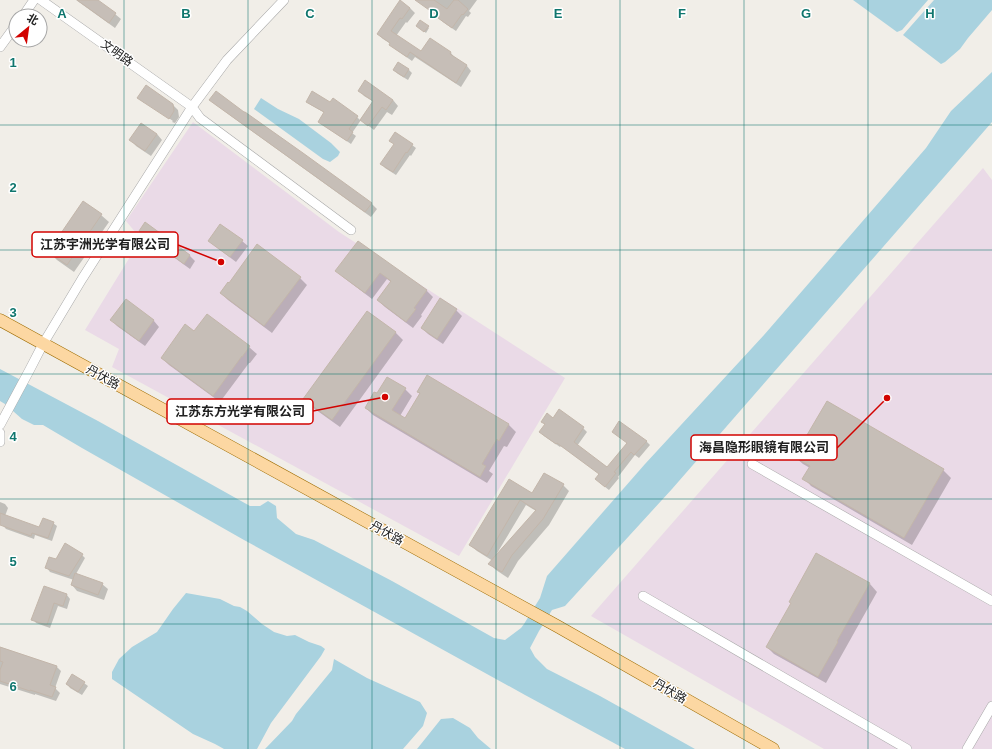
<svg xmlns="http://www.w3.org/2000/svg" width="992" height="749" viewBox="0 0 992 749" font-family="Arial,'Noto Sans SC',sans-serif">
<rect width="100%" height="100%" fill="#f1eee8"/>
<path fill="#eadae7" d="M193,122L339,232L565,378L459,556L112,367L119,349L85,330L141,239L126,221Z
M983,168L992,180V749H824L591,616Z"/>
<path fill="#a9d2df" d="M853,0H928L902,30L897,32Z
M934,0H992V10L968,38L960,49L945,62L941,64L903,35Z
M992,72V122L672,489L565,606L552,610L539,631L530,648L535,657L547,669L600,696L695,749H625L525,695L244,540L82,448L43,425H34L22,419L5,404L0,401V369L98,421L250,506H260L268,501L276,506L277,518L296,534L314,540L392,581L494,638L505,640L521,628L524,624L540,598L547,576L645,464L764,335L926,148L951,111Z
M261,98L278,109L299,119L331,143L340,152L338,156L330,162L323,159L254,109Z
M186,593L220,599L234,606L240,607L247,611L262,624L274,632L287,636L295,635L309,642L321,646L325,649L321,656L271,723L257,749H224L215,744L193,734L112,679V672L119,659L132,647L157,632L173,609Z
M334,659L367,678L420,702L427,713L423,726L403,749H265L292,721L296,714L332,670Z
M453,718L470,728L478,738L491,749H417L441,719Z"/>
<path fill="#0003" fill-rule="evenodd" d="M76,0H96L115,14L121,19L115,28Z
M424,0H477L469,11L471,13L468,17L466,16L456,31L443,22Z
M401,2L410,8L415,13L407,23L406,22L396,36L421,53L430,40L451,53L455,58L467,66L471,71L461,87L415,57L412,61L395,49L391,44L383,39L378,34Z
M419,27H428L429,28L426,33Z
M399,64L409,70L412,73L408,80L398,74L394,70Z
M359,90L393,100L398,106L392,115L387,112L374,130L361,120L352,133L356,136L351,144L323,125L325,113L311,105L308,102L357,117L360,120L374,102L364,96Z
M139,98L172,104L178,110L179,117L175,123L172,122L173,121L144,101V103Z
M210,100L371,203L377,209L371,217L216,105Z
M396,133L416,148L411,156L410,155L396,175L385,168L382,164L395,145Z
M157,134L162,140L151,156L136,146L131,140Z
M101,215L109,222L74,272L57,260L49,252Z
M146,224L190,256L195,261L190,269L146,237L140,231Z
M209,241H242L248,246L236,262L215,246Z
M358,242L427,291L433,297L421,315L422,316L413,328L385,307L378,300L391,282L387,279L372,299L343,277L337,271Z
M300,278L307,285L272,333L228,300L221,293Z
M126,301L154,321L159,327L145,346L117,326L112,320Z
M456,310L462,316L443,344L428,334L422,328Z
M368,312L396,333L403,340L340,427L312,407L305,399Z
M207,315L249,347L257,354L250,363H249L220,402L169,365L162,358L195,332Z
M427,376L509,425L516,432L507,447L504,446L489,471L493,474L487,483L373,415L366,408L378,395L405,389L412,396L400,416L405,419L420,394L418,391Z
M828,402L943,470L951,478L912,545L811,486L804,478L810,468L803,464L795,457Z
M559,411L583,428L587,432L577,446L608,468L628,443L646,441L650,445L639,458L635,455L618,477L619,478L609,490L600,483V474L561,446L560,447L544,436L541,432L546,425L542,422L553,419Z
M509,481L532,494L563,485L569,491L549,525L518,561L508,578L496,570L490,564L493,561L477,551L470,545ZM526,505L536,511L496,555Z
M0,502L5,504L8,508L5,516L40,528L53,523L57,526L52,541L35,535L34,539L6,529L0,522Z
M82,555L85,558L76,574L102,584L108,589L104,600L77,591L72,585L74,580L50,572L47,568L56,560Z
M817,555L870,584L877,592L826,683L774,654L767,647L792,603Z
M45,587L67,595L70,599L67,609L58,606L50,628L36,623L33,619Z
M0,647L56,666L61,671L55,688L60,693L56,701L35,694V695L0,684Z
M84,683L88,686L82,695L70,688L67,684Z"/>
<path fill="#c6beb7" stroke="#c3b6aa" d="M77,0H98L116,13L109,23Z
M400,0L410,8L402,19L400,18L391,31L421,51L430,38L451,52L450,54L467,65L456,83L410,52L407,57L389,45L390,43L377,34Z
M415,0H434L447,9L454,0H458L468,9L463,15L462,14L452,28L438,18L439,17Z
M420,20L429,26L424,32L416,26Z
M398,62L409,69L404,77L393,70Z
M365,80L393,100L386,110L382,107L368,126L360,120L373,101L358,91Z
M146,85L173,104L174,111L169,119L137,98Z
M216,91L244,112H245L303,153L372,203L365,212L209,100Z
M312,91L330,102L333,98L358,116L349,129L353,132L347,141L318,122L324,112L306,102Z
M141,123L157,134L145,151L129,140Z
M395,132L413,144L407,153L406,152L393,172L380,164L394,144L389,141Z
M83,201L102,214L67,265L48,252Z
M145,222L190,255L184,264L139,231Z
M220,224L243,240L230,257L208,241Z
M358,241L427,290L414,308L416,309L406,322L377,300L391,281L380,273L365,293L335,271Z
M257,244L301,277L264,326L220,293L228,282L229,283Z
M440,298L457,309L437,339L421,328Z
M126,299L154,320L139,341L110,320Z
M367,311L396,332L332,420L303,399Z
M207,314L250,346L242,357V356L213,396L161,358L185,324L194,331Z
M427,375L509,424L499,441L497,439L482,464L486,466L480,477L365,408L374,392L377,393L387,377L406,388L392,410L405,418L420,393L417,392Z
M827,401L944,469L904,538L802,479L810,466L794,457Z
M559,409L584,427L574,442L607,467L627,443L612,432L619,421L647,441L634,455L631,452L614,472L616,473L605,487L595,479L599,474L557,443L556,444L539,432L545,424L541,422L547,413L553,418Z
M544,473L564,484L543,519L512,555L502,572L488,564L536,510L520,500L487,556L469,545L509,479L532,493Z
M0,513L39,527L43,518L54,522L48,538L32,533L31,536L0,525Z
M65,543L83,554L69,576L45,568L49,557L56,559Z
M816,553L870,583L837,641L838,642L818,677L766,647L791,603L789,602Z
M75,573L103,583L98,595L71,585Z
M44,586L67,594L63,606L54,603L47,625L31,620Z
M0,647L57,666L50,685L56,687L52,697L30,690V691L0,681V670L3,662L0,661Z
M72,674L85,682L78,692L66,684Z"/>
<g fill="none" stroke-linecap="round" stroke-linejoin="round">
<g stroke="#a8a8a8" stroke-width="10">
<path id="minor" d="M41,0L192,107L200,118L351,230
M23,16L34,0
M0,47L16,25
M0,425L29,371L43,344L82,279L192,107L227,60L284,0
M0,433V442
M752,464L992,601
M643,596L907,749
M967,749L992,706"/>
</g>
<g stroke="#9e6c00" stroke-width="13">
<path id="major" d="M0,320L557,626L773,749"/>
</g>
<use href="#minor" stroke="#fff" stroke-width="9"/>
<use href="#major" stroke="#fcd7a2" stroke-width="12"/>
</g>
<path fill="none" stroke="#0f766e" stroke-width="1" stroke-opacity="0.55" d="M124,0V749M248,0V749M372,0V749M496,0V749M620,0V749M744,0V749M868,0V749M0,125H992M0,250H992M0,374H992M0,499H992M0,624H992"/>
<g text-anchor="middle" stroke-width="3" stroke-linejoin="round" paint-order="stroke">
<g font-size="12" fill="#212121" stroke="#fff">
<text transform="translate(117 53) rotate(35)" y="4">文明路</text>
<text transform="translate(103 377) rotate(29)" y="4">丹伏路</text>
<text transform="translate(387 533) rotate(29)" y="4">丹伏路</text>
<text transform="translate(670 691) rotate(30)" y="4">丹伏路</text>
</g>
</g>
<g font-size="13" text-anchor="middle" font-weight="bold" fill="#0f766e" stroke="#fff" stroke-width="3" stroke-linejoin="round" paint-order="stroke">
<text x="62" y="18">A</text>
<text x="186" y="18">B</text>
<text x="310" y="18">C</text>
<text x="434" y="18">D</text>
<text x="558" y="18">E</text>
<text x="682" y="18">F</text>
<text x="806" y="18">G</text>
<text x="930" y="18">H</text>
<text x="13" y="67">1</text>
<text x="13" y="192">2</text>
<text x="13" y="317">3</text>
<text x="13" y="441">4</text>
<text x="13" y="566">5</text>
<text x="13" y="691">6</text>
</g>
<path fill="none" stroke="#d20300" stroke-width="1.5" d="M221 262L178 245M385 397L313 411M887 398L837 448"/>
<g fill="#d20300" stroke="#fff" stroke-width="1.5">
<circle cx="221" cy="262" r="4"/>
<circle cx="385" cy="397" r="4"/>
<circle cx="887" cy="398" r="4"/>
</g>
<g fill="#fff" stroke="#d20300" stroke-width="1.5">
<rect x="32" y="232" width="146" height="25" rx="4"/>
<rect x="167" y="399" width="146" height="25" rx="4"/>
<rect x="691" y="435" width="146" height="25" rx="4"/>
</g>
<g font-size="13" text-anchor="middle" font-weight="bold" fill="#212121">
<text x="105" y="249">江苏宇洲光学有限公司</text>
<text x="240" y="416">江苏东方光学有限公司</text>
<text x="764" y="452">海昌隐形眼镜有限公司</text>
</g>
<g transform="translate(28 28) rotate(29)"><circle r="19" fill="#ffffff" stroke="#a6a6a6"/>
<path d="M0-3L7 15L0 10L-7 15Z" fill="#d20300"/>
<text y="-6" font-size="11" font-weight="bold" text-anchor="middle" fill="#212121">北</text>
</g>
</svg>
